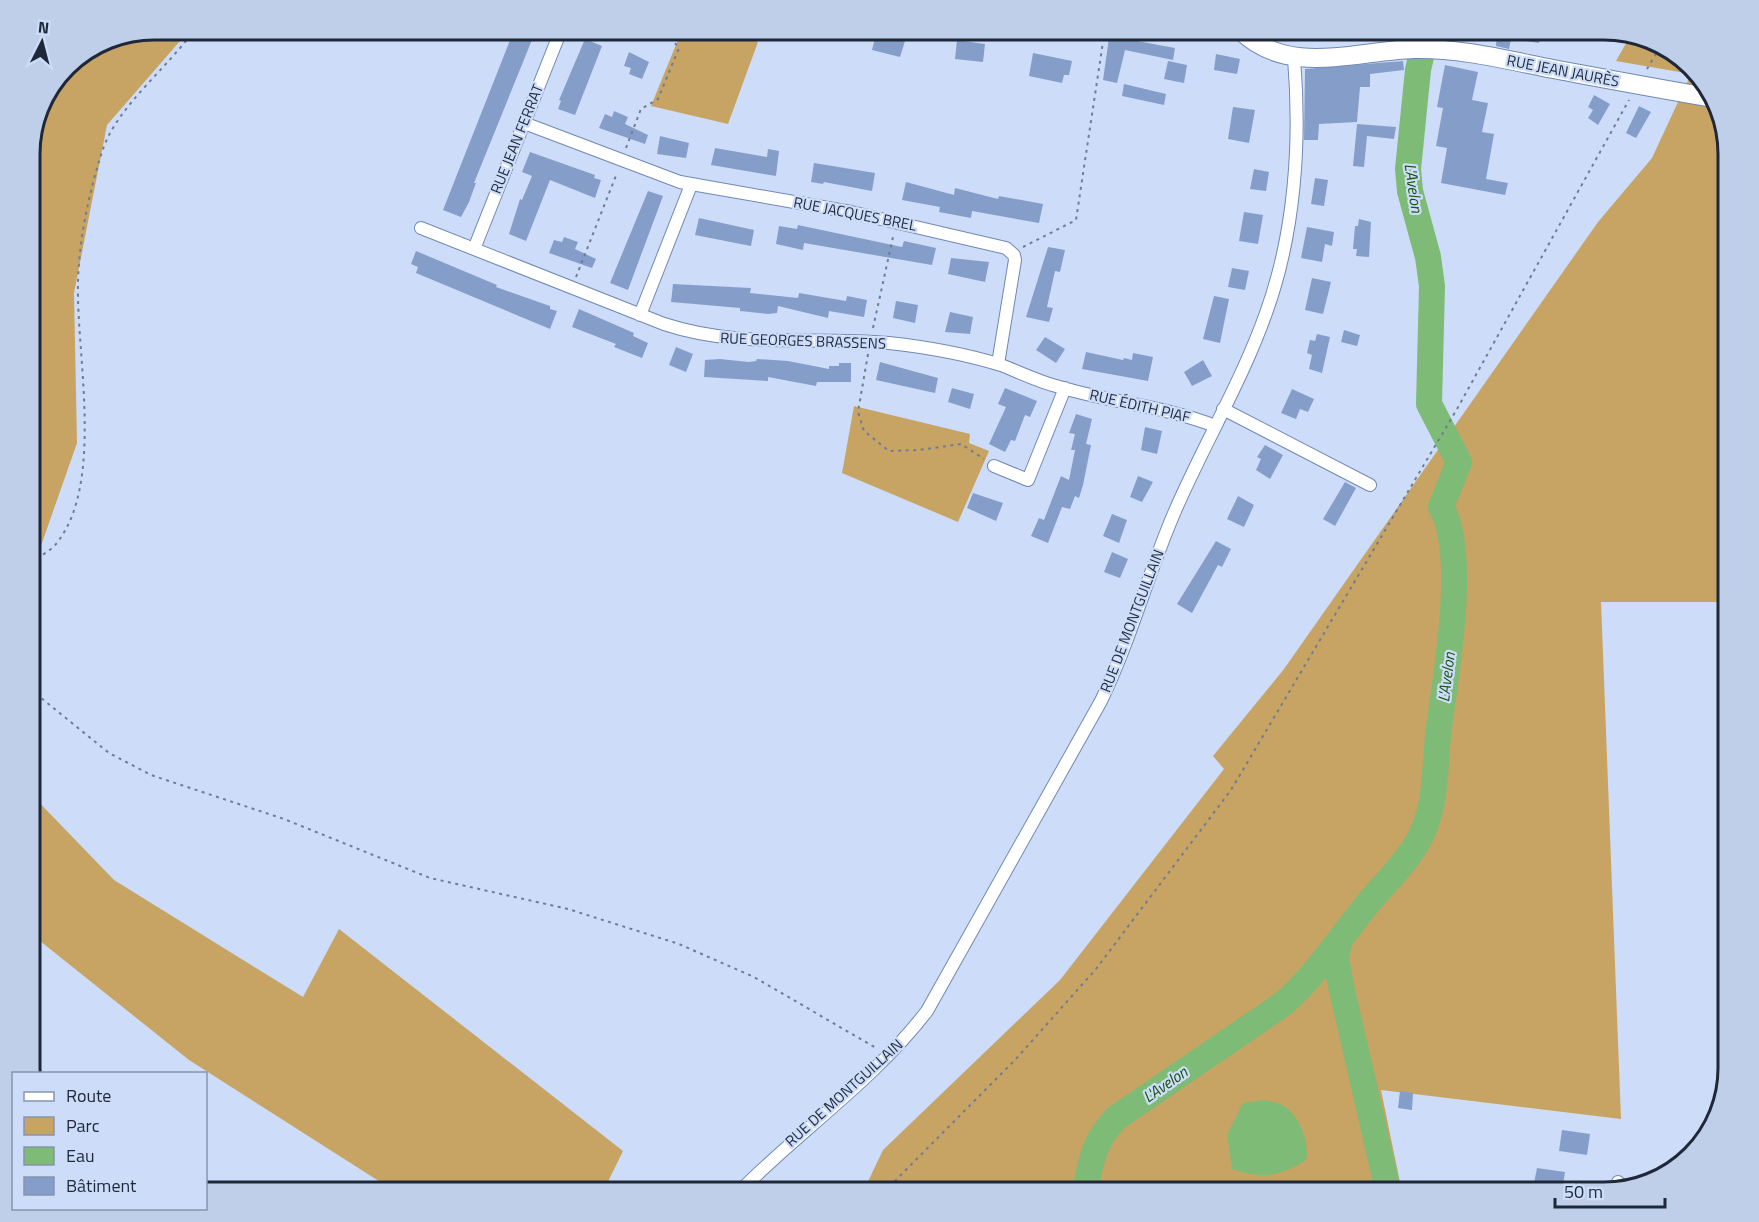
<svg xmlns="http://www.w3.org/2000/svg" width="1759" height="1222" viewBox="0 0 1759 1222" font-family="'Titillium Web',sans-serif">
<rect width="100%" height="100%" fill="#cdddf9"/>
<path fill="#c7a464" d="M155,30H185L180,41L107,125L74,293L77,443L36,560L30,564V147L40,107L67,66L107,39Z
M682,30H731L758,42L728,124L651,106Z
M1629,38L1674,51L1712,93L1729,154V602H1601L1621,1119L1381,1090L1402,1192H863L883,1150L1060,980L1224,769L1213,756L1284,669L1598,222L1652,158L1691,74L1616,61Z
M854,406L970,434L969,443L989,451L958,522L842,473Z
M30,793L114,880L303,997L339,929L623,1151L603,1192H396L189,1060L30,933Z"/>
<path fill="#7ebb76" d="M1263,1100C1269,1101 1277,1102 1282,1105C1299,1114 1310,1142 1306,1160C1279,1177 1263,1179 1232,1169L1227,1135L1243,1103Z"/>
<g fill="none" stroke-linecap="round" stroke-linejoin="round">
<path stroke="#7ebb76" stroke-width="26" d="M1339,943L1336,958L1341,986L1387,1186L1384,1192
M1085,1192C1091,1160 1093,1143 1116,1118L1283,1004C1316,975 1338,941 1365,907C1382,886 1404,866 1417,843C1438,809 1434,765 1439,727C1446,676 1468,551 1441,507L1459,462L1429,404L1432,286L1428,257L1410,191L1408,169L1418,70L1427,30"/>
</g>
<path fill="#859ec9" d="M514,30H536L474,183H476L469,202L461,217L443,210Z
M877,30L906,38L900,57L872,50Z
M1497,30H1541L1539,43L1511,39L1509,49L1496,46Z
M1116,37L1175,48L1173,60L1125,50L1117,83L1103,80L1109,38Z
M585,39L602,46L575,115L558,109L561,101L559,100Z
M957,40L985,44L983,62L955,59Z
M629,52L649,62L642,79L629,74L631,68L624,66Z
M1033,53L1072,61L1069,75H1064L1062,83L1029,76Z
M1216,54L1240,59L1237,74L1214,70Z
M1168,61L1187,65L1184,83L1164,79Z
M1403,61L1404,70L1370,74V87H1360L1357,122L1319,124L1318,140H1304L1305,69Z
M1445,65L1478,72L1472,100L1488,103L1482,132L1494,134L1486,179L1508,183L1505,195L1441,183L1447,148L1436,146L1443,108L1437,107Z
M1124,84L1166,94L1164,105L1122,96Z
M1594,95L1610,104L1598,125L1588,118L1593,110L1588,107Z
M1639,106L1651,112L1636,138L1626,133Z
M1233,107L1255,110L1249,143L1228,139Z
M614,111L628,117L625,124L648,135L645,144L599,128L605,114L612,117Z
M1357,124L1396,127L1394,139L1367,136L1364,167L1353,166Z
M660,136L689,143L686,158L657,154Z
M715,148L767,157L768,149L779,151L776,176L711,165Z
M530,152L595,175L594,178L601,180L595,198L550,180L526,241L509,234L520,199L522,200L532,176L522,172Z
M814,163L875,173L872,191L824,182L823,184L811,182Z
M1254,169L1269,172L1266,191L1250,189Z
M1315,178L1328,180L1324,206L1311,204Z
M906,182L954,195L955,188L998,199L999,196L1043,204L1039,223L972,211L971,218L939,212L940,207L902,200Z
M648,191L663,196L628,290L610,283Z
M1244,212L1263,215L1258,244L1239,241Z
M699,218L754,230L751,246L695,235Z
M1359,219L1371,222L1369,257L1356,256L1357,249H1353L1355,226H1358Z
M798,225L902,247L904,241L936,248L932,265L804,243L803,250L776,244L779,226L797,229Z
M1307,227L1334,232L1332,246L1325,244L1322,262L1301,258Z
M564,237L578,242L575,249L596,259L592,268L549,253L554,240L562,242Z
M1048,247L1065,250L1060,272L1055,271L1047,307L1053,308L1049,322L1026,317Z
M416,251L497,285L496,287L550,306V309L557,311L550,329L416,273L418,267L411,264Z
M951,258L989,262L985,282L948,274Z
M1232,268L1249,271L1245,290L1228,287Z
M1312,278L1331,282L1323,314L1305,310Z
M673,284L751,288L750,293L798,298L799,293L846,301L847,296L867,300L864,317L829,311L828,318L778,306L777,313L768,314L740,311V308L671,302Z
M1214,296L1229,299L1220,343L1203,339Z
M896,301L918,305L915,323L893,318Z
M579,309L634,333L633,336L648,343L642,358L614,347L616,344L572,327Z
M950,312L973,317L970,334L945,332Z
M1344,330L1360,335L1357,346L1341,342Z
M1317,334L1330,337L1322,373L1309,369L1312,355L1307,353L1310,340L1315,341Z
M1045,337L1065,349L1056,363L1036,350Z
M676,347L693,354L686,372L669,365Z
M1086,352L1123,360L1124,358L1132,360L1133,353L1153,357L1148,381L1082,369Z
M720,359L749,362L756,361L757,359L788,361L829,369V366H839V363H851V382H817L816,386L768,377V381L704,377L705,360Z
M1203,360L1212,376L1192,386L1184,372Z
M880,362L938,378L935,393L876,380Z
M952,388L974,394L970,409L948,402Z
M1005,388L1037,401L1030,417L1025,415L1015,441L1011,440L1005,452L989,444L1006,407L998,404Z
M1292,389L1314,399L1308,412L1300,409L1296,419L1281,413Z
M1076,414L1092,419L1086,444L1091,445L1083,485L1079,498L1075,496L1070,509L1062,507L1048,543L1031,536L1039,518L1044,520L1061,476L1069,480L1075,450H1071L1075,434L1069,433Z
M1145,427L1162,431L1157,454L1141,450Z
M1265,445L1283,455L1270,479L1256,470L1261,459L1257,457Z
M1138,476L1153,482L1142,502L1130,497Z
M1345,482L1356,488L1335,526L1323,519Z
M973,493L1003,503L996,521L967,508Z
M1238,496L1254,505L1244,527L1227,519Z
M1112,514L1127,520L1119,543L1103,536Z
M1216,541L1231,549L1222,567L1218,565L1192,613L1177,604Z
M1112,552L1128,559L1120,578L1104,572Z
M1400,1091L1413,1093L1412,1110L1398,1108Z
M1562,1130L1590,1134L1587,1155L1559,1151Z
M1537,1168L1565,1172L1562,1192H1546L1547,1185L1534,1183Z"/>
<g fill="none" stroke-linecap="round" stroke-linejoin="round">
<g stroke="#7088b3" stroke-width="14">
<path id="street" d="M1090,30H1111
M524,123L680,182L851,212L1006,248L1014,255L1015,260L998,364
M421,228L664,324C740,349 812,336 889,343C926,347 965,354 1001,365C1019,372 1037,381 1056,386C1108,402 1164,406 1215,426
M474,249L561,30
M640,315L691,185
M1223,409L1370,485
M994,466L1028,480L1065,388
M1618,1189V1182
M739,1192C799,1131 875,1079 927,1011L1101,701C1131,639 1148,573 1175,511C1204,444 1242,381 1266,313C1295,233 1301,142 1294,58"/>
</g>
<g stroke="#7088b3" stroke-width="20">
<path id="secondary" d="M1240,30C1287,77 1355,51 1414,49C1460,48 1507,60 1553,69C1607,79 1660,89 1714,98"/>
</g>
<path stroke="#707c92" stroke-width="2" stroke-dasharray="3 4.5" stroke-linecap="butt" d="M1647,69L1660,47
M626,148L641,109L658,99L679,48L664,30
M1023,247L1076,220L1103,42
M576,277L617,173
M873,328L893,237
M868,354L858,412L864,431L889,451L919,450L961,444L984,459
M30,562C39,557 49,552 56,544C105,484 76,355 78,282C79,240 89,192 102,152C116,107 167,69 194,30
M30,689L109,753L151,775L284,819L430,878L568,909L679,944L754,977L876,1048
M884,1192L1015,1060L1096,969L1231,790L1457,409L1629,100"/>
<use href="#street" stroke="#fff" stroke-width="12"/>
<use href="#secondary" stroke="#fff" stroke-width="18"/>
</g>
<g text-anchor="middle" stroke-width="4.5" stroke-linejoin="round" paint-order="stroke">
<g font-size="15" fill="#1f2839" stroke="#cdddf9">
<text transform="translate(1563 71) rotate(11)" y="5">RUE JEAN JAURÈS</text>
<text transform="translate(517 139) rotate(-68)" y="5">RUE JEAN FERRAT</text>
<text transform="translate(855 214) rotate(11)" y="5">RUE JACQUES BREL</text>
<text transform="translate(803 341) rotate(2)" y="5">RUE GEORGES BRASSENS</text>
<text transform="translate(1140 406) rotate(13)" y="5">RUE ÉDITH PIAF</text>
<text transform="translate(1132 621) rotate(-69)" y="5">RUE DE MONTGUILLAIN</text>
<text transform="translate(844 1093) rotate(-42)" y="5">RUE DE MONTGUILLAIN</text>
</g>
<g font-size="16" font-style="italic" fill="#14510b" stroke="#cdddf9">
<text transform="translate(1414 188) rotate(82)" y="6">L'Avelon</text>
<text transform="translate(1446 677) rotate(-83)" y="6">L'Avelon</text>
<text transform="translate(1165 1084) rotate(-35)" y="6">L'Avelon</text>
</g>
</g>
<path d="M0 0H1759V1222H0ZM154 40H1604A114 114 0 0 1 1718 154V1068A114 114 0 0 1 1604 1182H154A114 114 0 0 1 40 1068V154A114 114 0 0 1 154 40Z" fill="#bfcfea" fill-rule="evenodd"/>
<path fill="none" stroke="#1f2839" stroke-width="3" d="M154 40H1604A114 114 0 0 1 1718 154V1068A114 114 0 0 1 1604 1182H154A114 114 0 0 1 40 1068V154A114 114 0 0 1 154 40Z"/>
<rect x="12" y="1072" width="195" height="138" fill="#cdddf9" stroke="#8795ac" stroke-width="1.5"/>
<rect x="24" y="1092" width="30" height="9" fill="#ffffff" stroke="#8795ac" stroke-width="1.5"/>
<text x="66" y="1102" font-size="18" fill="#1f2839">Route</text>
<rect x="24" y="1117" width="30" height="18" fill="#c7a464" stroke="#8795ac" stroke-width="1.5"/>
<text x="66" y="1132" font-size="18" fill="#1f2839">Parc</text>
<rect x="24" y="1147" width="30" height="18" fill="#7ebb76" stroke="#8795ac" stroke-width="1.5"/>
<text x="66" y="1162" font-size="18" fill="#1f2839">Eau</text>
<rect x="24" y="1177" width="30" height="18" fill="#859ec9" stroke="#8795ac" stroke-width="1.5"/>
<text x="66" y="1192" font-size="18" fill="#1f2839">Bâtiment</text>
<g transform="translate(42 42) rotate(6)" stroke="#cdddf9" stroke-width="4.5" paint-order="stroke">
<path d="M0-4.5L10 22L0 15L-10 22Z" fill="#1f2839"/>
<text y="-9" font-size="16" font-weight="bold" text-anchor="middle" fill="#1f2839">N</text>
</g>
<path d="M1555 1198v9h110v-9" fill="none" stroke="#1f2839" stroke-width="3"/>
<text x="1564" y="1198" font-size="18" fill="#1f2839" stroke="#cdddf9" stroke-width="4.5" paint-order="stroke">50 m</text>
</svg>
